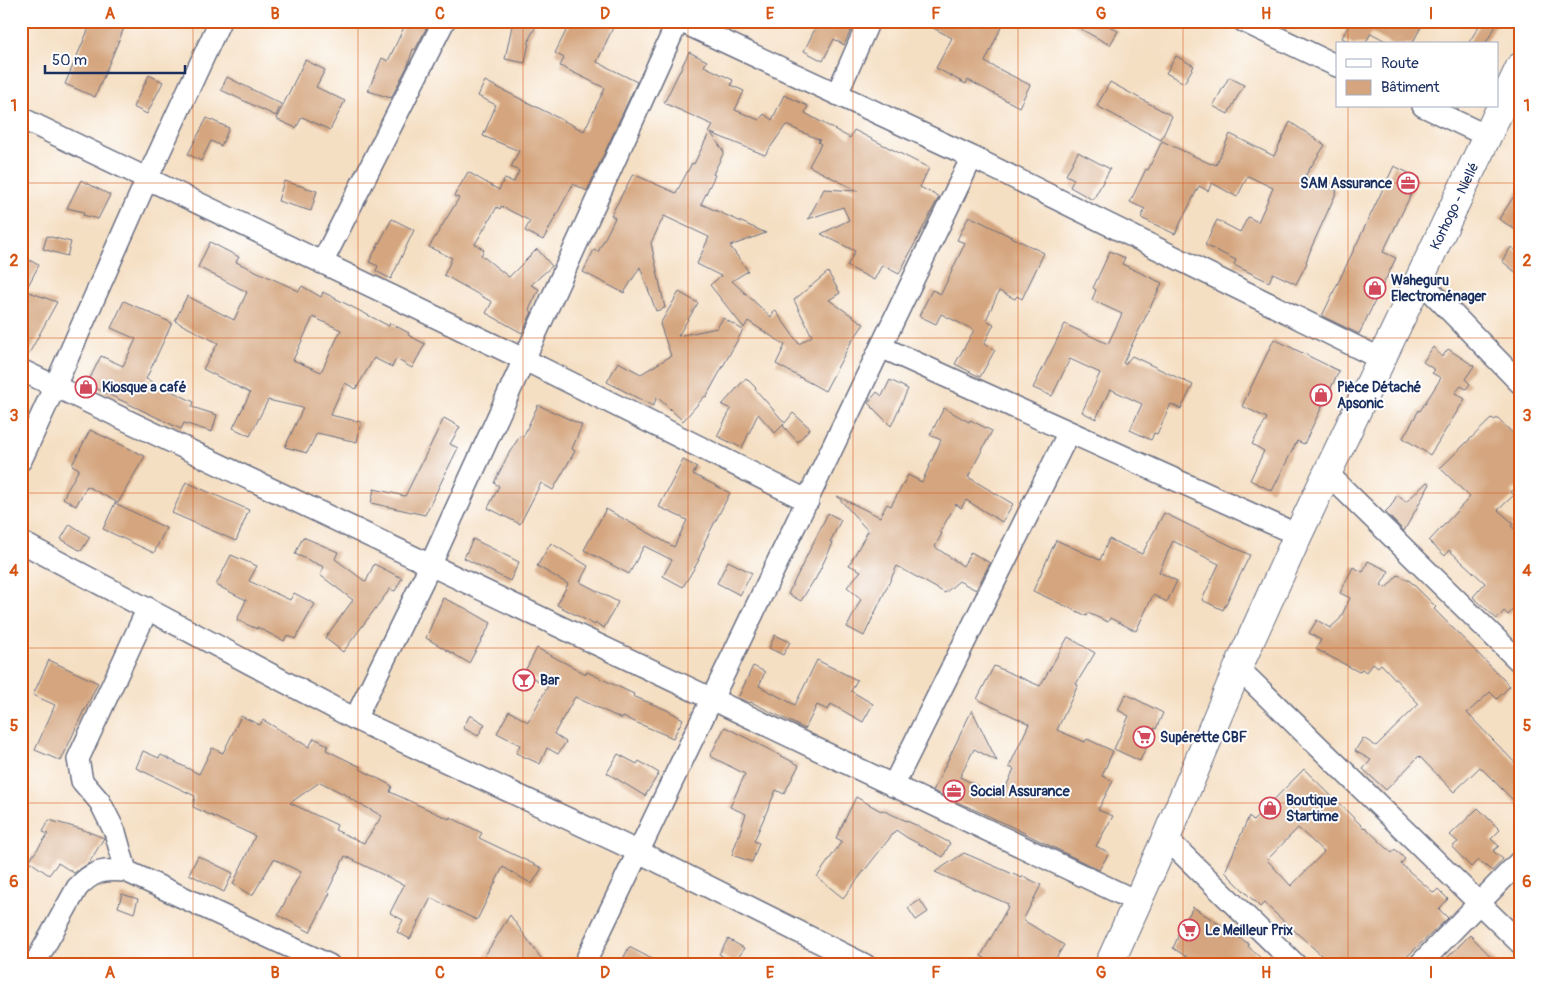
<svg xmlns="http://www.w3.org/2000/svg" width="1541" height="986" viewBox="0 0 1541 986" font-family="Pangolin,sans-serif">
<rect width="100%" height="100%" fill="#fff"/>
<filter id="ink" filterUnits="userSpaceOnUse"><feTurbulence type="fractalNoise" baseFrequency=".02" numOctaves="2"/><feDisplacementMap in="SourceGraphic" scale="10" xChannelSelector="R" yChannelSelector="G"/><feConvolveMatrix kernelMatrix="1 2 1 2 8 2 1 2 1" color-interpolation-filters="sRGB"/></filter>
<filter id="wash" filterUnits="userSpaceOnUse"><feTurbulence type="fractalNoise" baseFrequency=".0096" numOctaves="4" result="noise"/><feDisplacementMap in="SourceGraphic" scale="20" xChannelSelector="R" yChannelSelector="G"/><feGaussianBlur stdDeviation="1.12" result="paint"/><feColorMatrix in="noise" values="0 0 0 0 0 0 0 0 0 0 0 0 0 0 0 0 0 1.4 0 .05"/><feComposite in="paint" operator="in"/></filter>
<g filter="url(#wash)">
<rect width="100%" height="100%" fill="#f5dfc3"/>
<g id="blocks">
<path fill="#d4a57e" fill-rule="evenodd" d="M92,21H127L95,97L65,84Z
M407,21H430L415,50L413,49L408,65L391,98L368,91L382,58L388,61Z
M513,21H525L536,26L530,37L525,63L505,59Z
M571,21H616L597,62L637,82L587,191L573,184L543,240L525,231L530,221L501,206L500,209L497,207L475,244L484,250L481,255L509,277L537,249L552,266L531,285L539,289L529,310L532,312L522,333L486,313L492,302L444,275L452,258L429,247L459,198L454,196L468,172L499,190L504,179L514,182L519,171L511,167L519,151L483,136L496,105L478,96L485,81L584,131L605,88L560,66L564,58L555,53Z
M819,21H855L844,45L834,39L823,61L804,51Z
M920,21H1004L985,62L1030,85L1019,107L968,80L966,84L936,68L952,38Z
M1066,21H1100L1118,31L1110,45Z
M1351,21H1424L1412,44H1391L1371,33L1365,44H1353L1342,38Z
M1482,21H1499L1485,44H1468Z
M689,52L707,61L704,66L733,80L731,85L744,91L735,110L759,120L764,114L772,120L784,95L808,106L805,113L850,138L854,130L929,168L920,187L939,197L899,274L882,265L874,280L847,266L855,251L821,234L849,220L843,207L808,219L824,189L858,191L809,166L821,144L818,142L820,140L786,125L765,155L711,133L724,152L713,174L715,175L701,204L766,233L730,246L748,271L732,281L771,317L775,310L799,344L812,336L794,300L828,272L840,293L829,300L864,324L850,344L825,391L776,364L785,345L748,321L744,328L710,285L721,276L697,264L709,237L664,216L651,243L665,308L656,311L640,267L624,293L583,272L594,250L598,252L615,218L611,215L633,174L676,193L692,163L694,164L713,125L664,103Z
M1176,56L1194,66L1184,83L1166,73Z
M305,60L325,70L316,87L345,101L330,130L302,117L296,128L276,119Z
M149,75L163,82L147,114L133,107Z
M227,77L281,104L276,116L221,90Z
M1229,77L1244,85L1228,114L1213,106Z
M1110,82L1172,116L1161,140L1097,106Z
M207,118L229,128L221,146L211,141L201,161L188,154Z
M1290,122L1325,145L1305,176L1337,191L1312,246L1306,262L1307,263L1296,284L1273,273L1269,282L1234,265L1236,260L1205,245L1217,220L1240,232L1248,217L1258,222L1273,188L1248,176L1237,197L1212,183L1208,191L1199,186L1175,234L1141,218L1145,209L1130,202L1146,169L1148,170L1162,141L1211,164L1212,163L1216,165L1230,134L1274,156Z
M1078,152L1110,169L1093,200L1070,187L1074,179L1066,175Z
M1394,166L1419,178L1383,252L1396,258L1359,334L1322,316Z
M81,180L110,195L98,219L83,215L84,212L67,208Z
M284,181L317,191L311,211L278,201Z
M1520,187V233L1499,219Z
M969,216L1044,253L1022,299L1017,296L1015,299L999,291L986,320L994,324L984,344L995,350L980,377L955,364L974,330L941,314L936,324L919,316L932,290L941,294L965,243L957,240Z
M392,219L414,230L391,279L376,271L378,266L369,262Z
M47,236L71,242L67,256L43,249Z
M210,242L239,257L236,262L299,291L302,286L321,297L323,292L389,326L390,323L409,333L408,335L425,344L412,368L396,359L392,367L374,358L356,389L345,383L330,415L361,422L357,442L317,433L307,453L285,447L303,408L268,400L250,436L233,428L250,393L203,369L218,343L175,321L187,296L234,320L247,292L198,267ZM313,317L341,330L321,372L293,360Z
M1511,247L1520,254V276L1502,261Z
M1110,251L1125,258L1122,264L1162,283L1123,363L1125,364L1132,356L1193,385L1181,409L1171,404L1157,434L1154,433L1151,440L1130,430L1142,404L1110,389L1096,419L1082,412L1100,373L1070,359L1052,396L1033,388L1065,324L1108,344L1122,314L1092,300L1096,290L1093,288Z
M21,256L39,265L21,299Z
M29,292L57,302L26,359L21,358V307Z
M679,292L698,303L678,336L717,328L723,318L743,330L706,397L705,396L683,421L657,397L653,406L607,382L618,362L641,374L671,356L660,324Z
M124,301L172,323L146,379L194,402L192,407L217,415L212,432L184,423L181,429L87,384L101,356L123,366L136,339L111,328Z
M1274,339L1339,371L1304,444L1297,441L1272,491L1250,480L1264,451L1252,444L1267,418L1242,406Z
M1433,347L1442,357L1448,349L1474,366L1465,379L1470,384L1466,389L1461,386L1455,393L1465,399L1430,455L1403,438L1419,410L1420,411L1441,378L1432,373L1435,370L1423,362Z
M746,378L756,388L755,389L785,423L793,413L810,428L798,442L783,426L784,424L775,433L758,414L742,448L717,436L731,409L722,405Z
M890,380L908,389L891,426L868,403L877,392L882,396Z
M538,405L582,425L572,449L575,451L553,490L541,483L520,524L488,508L499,486L494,483L509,453L520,436L523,437Z
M944,408L969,422L970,420L992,431L968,477L1013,504L1002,522L966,500L961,508L956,504L940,532L942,533L935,547L963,566L971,552L990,563L976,590L959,581L945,593L897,566L864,636L847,627L861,599L847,587L861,571L849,565L868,531L837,496L880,517L887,504L891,506L908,475L922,482L941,440L930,435Z
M444,418L460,427L450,444L458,448L425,515L371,503L374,489L405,496Z
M1492,418L1495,420L1497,418L1520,440V484L1511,492L1514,495L1498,510L1513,523L1511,526L1520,534V602L1508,615L1504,611L1497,619L1473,597L1485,583L1449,550L1445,556L1429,541L1470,497L1440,468Z
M90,430L145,456L118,503L87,486L76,506L63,498L79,469L72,465Z
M683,460L697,467L693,474L730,493L704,543L705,544L698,560H699L683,587L663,576L672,560L644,546L629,574L584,550L606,509L674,547L687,520L659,507Z
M186,482L249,510L236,541L172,513Z
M1427,482L1430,484L1404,531L1385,512L1391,506L1397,495L1406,502Z
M115,503L166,528L154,553L103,529Z
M828,513L841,520L830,542L833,543L815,580H814L801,601L788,594Z
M1164,513L1250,555L1223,610L1202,600L1219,564L1173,541L1159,572L1177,581L1167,602L1153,595L1136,631L1110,618L1108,622L1088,613L1087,616L1033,591L1056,540L1100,560L1109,539L1142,554Z
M70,524L90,537L81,551L61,539Z
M303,537L338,552L335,559L366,582L374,564L402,578L395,591L390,589L343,652L325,638L353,600L320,575L324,567L295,554Z
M473,539L519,562L510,581L464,558Z
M551,543L588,566L580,582L618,602L604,628L596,623L595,625L557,605L568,584L537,566Z
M231,555L257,566L249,581L290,600L294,593L315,604L295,639L287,635L284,641L257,627V629L237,620L246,600L216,585Z
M728,561L752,573L740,595L717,583Z
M1368,561L1389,571L1381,585L1386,588L1398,575L1410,581L1436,607L1434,609L1510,686L1497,699L1490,692L1467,713L1520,768V807L1480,767L1454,792L1419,756L1386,790L1363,769L1371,760L1355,751L1363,738L1376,746L1419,704L1381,664L1378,667L1373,663L1366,672L1362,669L1359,672L1316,649L1321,640L1309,633L1317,620L1330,628L1340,619L1350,598L1340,593L1353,567L1363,572Z
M443,598L465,608L491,623L469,663L426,638Z
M775,635L790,642L783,655L769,648Z
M1068,637L1095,653L1076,684L1078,685L1057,730L1085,742L1087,739L1113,751L1102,776L1113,781L1098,810L1113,816L1096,846L1109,853L1099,870L1006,824L933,791L972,710L997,761L974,749L960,777L1001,798L1014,769L1009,767L1029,724L977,699L994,666L1040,686Z
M537,648L586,674L587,672L634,694L633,696L667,710L683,719L673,738L623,717L622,719L575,697L554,734L566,742L558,754L547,748L540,764L516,753L520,745L497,733L509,711L528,722L548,686L524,673Z
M49,660L98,683L85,710H84L61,761L35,750L55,705L33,695Z
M817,660L857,680L851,691L873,704L863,722L831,704L828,710L817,705L805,729L751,702L750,703L738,698L753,666L765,672L759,686L795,705Z
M1126,694L1163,713L1156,729L1154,728L1140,761L1114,749L1129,716L1118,710Z
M470,715L485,724L478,736L463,728Z
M241,716L260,725L263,720L309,747L314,738L328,745L326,750L361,767L360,769L392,786L390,792L449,819L450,817L482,833L479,838L542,868L532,884L503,867L477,920L431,898L410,939L397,932L403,920L390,913L404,885L345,856L328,891L330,893L310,932L278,915L301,872L274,859L252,896L233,884L255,836L193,807L195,796L136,768L143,751L159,758L161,755L199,774L212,748L223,753ZM320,782L350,797L349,798L382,816L364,843L335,830L337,825L290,803Z
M725,727L799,765L784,794L776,790L754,841L759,843L752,862L732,855L746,814L730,807L745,774L710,756Z
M618,754L637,764L639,761L659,773L645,796L607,773Z
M1304,769L1364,828L1365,827L1392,853L1395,849L1405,859L1401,864L1434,893L1438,889L1448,899L1439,909L1448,918L1398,965H1332L1264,903L1260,907L1225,872L1249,816L1253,821ZM1298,828L1324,852L1291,886L1267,860Z
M856,797L881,811L882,810L918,826L950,843L943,857L906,837L896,830L843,898L817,877L842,841L836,838Z
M1478,808L1500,830L1491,839L1499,846L1493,851L1503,859L1492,871L1478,860L1471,867L1452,847L1458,842L1450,835Z
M49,820L81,829L104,838L89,863L74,873L58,863L49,875L29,861L48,834L43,832Z
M964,853L1022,878L1023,876L1041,885L1023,920L1064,945L1052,965H1026L1014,958L1010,965H996L981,956L1008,907H1007L1008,904L935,872Z
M198,856L233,873L224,892L189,874Z
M122,894L138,899L134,913L118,907Z
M920,900L928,912L916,920L908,908Z
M1193,907L1249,944L1248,946L1268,965H1199L1173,948L1178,937L1177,936Z
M510,915L546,965H479Z
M1470,935L1499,965H1440Z
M728,939L744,948L735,964L719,954Z
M629,947L664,965H620Z"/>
</g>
</g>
<g filter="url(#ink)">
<use href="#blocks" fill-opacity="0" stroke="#676d81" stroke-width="1"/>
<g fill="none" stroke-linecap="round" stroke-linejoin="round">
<g stroke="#676d81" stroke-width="24">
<path id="minor" d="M680,21L972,157L1381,359
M1243,21L1337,66
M837,94L869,21
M1506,96L1520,110
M1423,106L1487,136
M21,118L523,359L808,501
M322,263L444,21
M1419,279L1520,383
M881,347L1298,535
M21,370L1138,902
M21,460L55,386L147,179L220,21
M1327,473L1520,662
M21,542L355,719L639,852L865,965
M1238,668L1520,943
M355,719L430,566L678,21
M893,786L1069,432
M1166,838L1296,965
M126,871L115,832L100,802L82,781L78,759L148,608
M34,965L77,888C92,871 104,869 126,871L329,965
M584,965L972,157
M1419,965L1520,861"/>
</g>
<g stroke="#676d81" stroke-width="30">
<g id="primary">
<path id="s1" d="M1109,965L1166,838L1238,668L1298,535L1520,67"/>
</g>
</g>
<use href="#minor" stroke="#fff" stroke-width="21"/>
<use href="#primary" stroke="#fff" stroke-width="28"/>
</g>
</g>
<path fill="none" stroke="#d45514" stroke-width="1" stroke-opacity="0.55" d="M193,21V965M358,21V965M523,21V965M688,21V965M853,21V965M1018,21V965M1183,21V965M1348,21V44M1348,106V965M21,183H1520M21,338H1520M21,493H1520M21,648H1520M21,803H1520"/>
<defs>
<g id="office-ring" transform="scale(1.125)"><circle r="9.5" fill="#fff" stroke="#d1495b" stroke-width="1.5"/><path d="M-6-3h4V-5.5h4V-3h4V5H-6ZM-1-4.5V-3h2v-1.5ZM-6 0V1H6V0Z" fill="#d1495b"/></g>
<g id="shop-ring" transform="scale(1.125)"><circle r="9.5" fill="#fff" stroke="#d1495b" stroke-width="1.5"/><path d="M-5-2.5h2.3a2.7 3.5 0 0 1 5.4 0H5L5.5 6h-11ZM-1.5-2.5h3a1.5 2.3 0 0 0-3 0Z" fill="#d1495b"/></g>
<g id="bar-ring" transform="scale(1.125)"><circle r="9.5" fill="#fff" stroke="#d1495b" stroke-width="1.5"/><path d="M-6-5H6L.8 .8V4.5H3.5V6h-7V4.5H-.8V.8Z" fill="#d1495b"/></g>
<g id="supermarket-ring" transform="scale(1.125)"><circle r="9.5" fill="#fff" stroke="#d1495b" stroke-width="1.5"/><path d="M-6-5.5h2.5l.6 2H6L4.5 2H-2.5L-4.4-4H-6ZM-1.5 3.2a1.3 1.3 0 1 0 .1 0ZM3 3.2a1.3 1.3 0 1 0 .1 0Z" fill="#d1495b"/></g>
</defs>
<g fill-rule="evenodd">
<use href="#office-ring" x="1408" y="183"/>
<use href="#shop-ring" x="1375" y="288"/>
<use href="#shop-ring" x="86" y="387"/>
<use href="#shop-ring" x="1321" y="395"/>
<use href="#bar-ring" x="524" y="680"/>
<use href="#supermarket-ring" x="1144" y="737"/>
<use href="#office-ring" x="954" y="791"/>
<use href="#shop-ring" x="1270" y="808"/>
<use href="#supermarket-ring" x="1189" y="930"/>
</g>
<g text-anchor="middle" stroke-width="4" stroke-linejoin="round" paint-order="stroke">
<g font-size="14" font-weight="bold" fill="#1b2f5e" stroke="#fff" text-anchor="start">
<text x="1392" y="188" text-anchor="end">SAM Assurance</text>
<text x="1391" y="285">Waheguru<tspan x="1391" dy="16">Electroménager</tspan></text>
<text x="102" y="392">Kiosque a café</text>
<text x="1337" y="392">Pièce Détaché<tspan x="1337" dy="16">Apsonic</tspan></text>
<text x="540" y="685">Bar</text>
<text x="1160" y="742">Supérette CBF</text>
<text x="970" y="796">Social Assurance</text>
<text x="1286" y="805">Boutique<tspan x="1286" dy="16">Startime</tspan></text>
<text x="1205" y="935">Le Meilleur Prix</text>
</g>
<g font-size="14" fill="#1b2f5e" stroke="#fff">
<text dy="5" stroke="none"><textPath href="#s1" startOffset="834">Korhogo - Niellé</textPath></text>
</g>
</g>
<rect width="1541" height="986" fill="none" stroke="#fff" stroke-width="55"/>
<rect x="1336" y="42" width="162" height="65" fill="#ffffff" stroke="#a4acbf"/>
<rect x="1346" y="59" width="25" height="8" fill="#ffffff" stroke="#a4acbf"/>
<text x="1381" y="68" font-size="15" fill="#1b2f5e">Route</text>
<rect x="1346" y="80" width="25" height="15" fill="#d4a57e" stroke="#a4acbf"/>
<text x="1381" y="92" font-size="15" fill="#1b2f5e">Bâtiment</text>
<path d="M45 65v8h140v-8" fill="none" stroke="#1b2f5e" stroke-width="2.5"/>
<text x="52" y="65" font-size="15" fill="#1b2f5e" stroke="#ffffff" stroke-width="4" paint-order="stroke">50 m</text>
<rect x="28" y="28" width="1486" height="930" fill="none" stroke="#d45514" stroke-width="2"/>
<g font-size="16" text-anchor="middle" font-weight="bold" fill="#d45514">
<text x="110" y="19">A</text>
<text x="275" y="19">B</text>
<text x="440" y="19">C</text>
<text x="605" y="19">D</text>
<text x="770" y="19">E</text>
<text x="936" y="19">F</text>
<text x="1101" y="19">G</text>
<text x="1266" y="19">H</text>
<text x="1431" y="19">I</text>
<text x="14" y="111">1</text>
<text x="1527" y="111">1</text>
<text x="14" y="266">2</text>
<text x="1527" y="266">2</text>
<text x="14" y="421">3</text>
<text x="1527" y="421">3</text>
<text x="14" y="576">4</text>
<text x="1527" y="576">4</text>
<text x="14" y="731">5</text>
<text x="1527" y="731">5</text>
<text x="14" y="887">6</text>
<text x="1527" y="887">6</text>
<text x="110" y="978">A</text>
<text x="275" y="978">B</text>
<text x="440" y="978">C</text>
<text x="605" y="978">D</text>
<text x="770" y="978">E</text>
<text x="936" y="978">F</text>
<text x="1101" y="978">G</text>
<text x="1266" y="978">H</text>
<text x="1431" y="978">I</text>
</g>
</svg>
